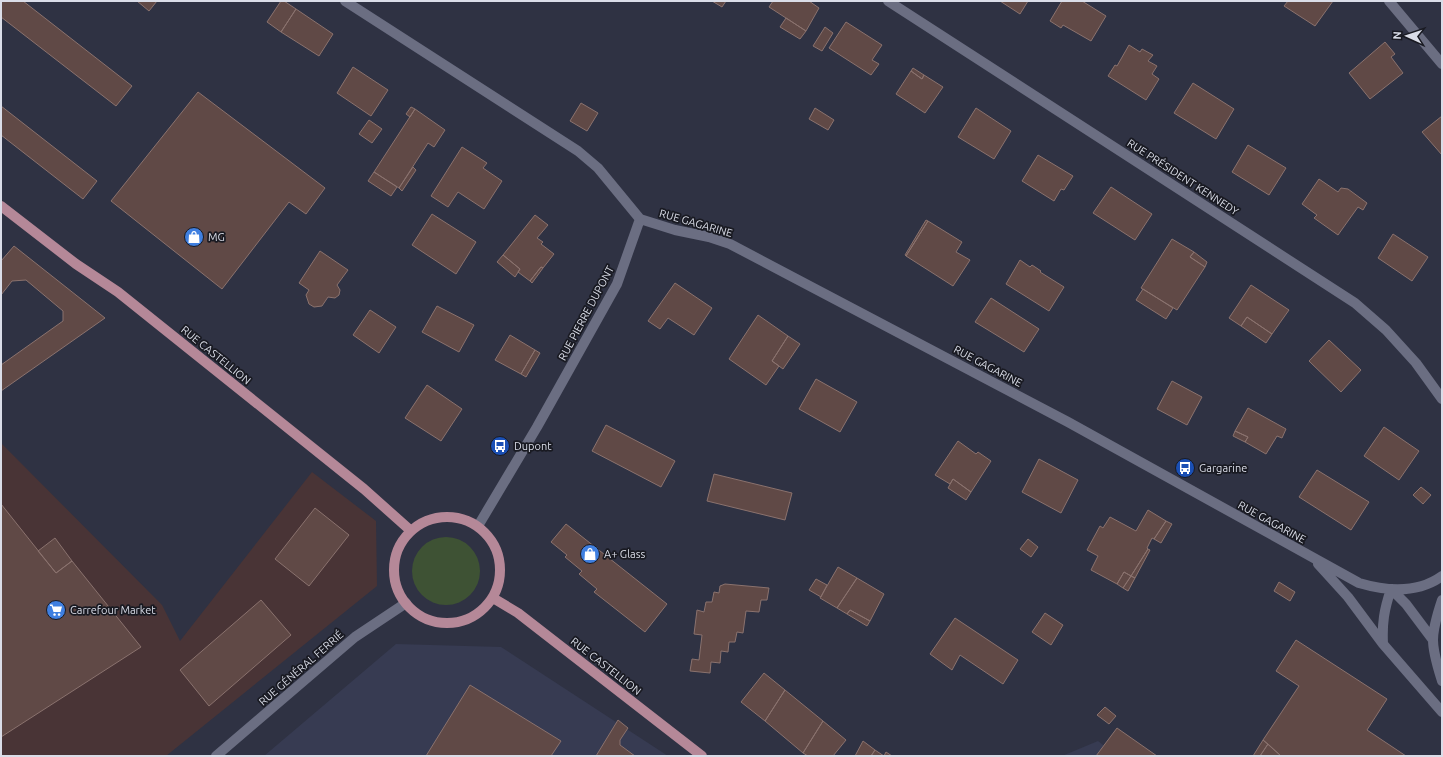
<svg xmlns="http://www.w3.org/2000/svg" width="1443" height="757" viewBox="0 0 1443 757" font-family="Ubuntu,sans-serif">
<rect width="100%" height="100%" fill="#2f3243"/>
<path fill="#493436" d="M1,443L162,605L180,641L312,472L376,521L377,586L166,756H1Z"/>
<path fill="#373b52" d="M396,644L501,647L668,756H264Z
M1098,741L1117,756H1062Z"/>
<path fill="#3e5234" d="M412 571a34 34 0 1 1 68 0a34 34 0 1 1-68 0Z"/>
<path fill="#604946" stroke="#8a726e" d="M1,1H23L132,86L116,106L1,17Z
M137,1H157L149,11Z
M281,1H284L296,9L281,32L267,22Z
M712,1H726L722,7Z
M773,1H809L819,8L806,31L769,7Z
M1000,1H1028L1020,14Z
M1062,1H1082L1106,16L1091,41L1063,25L1061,28L1050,21Z
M1288,1H1333L1315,26L1284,6Z
M296,9L333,34L319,56L281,32Z
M786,18L806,31L800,39L780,27Z
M846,22L882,45L872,60L879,64L871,75L829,48Z
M825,27L833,33L822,51L813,46Z
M1385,42L1395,54L1391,57L1403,73L1370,99L1349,73Z
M1129,45L1140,52L1142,49L1153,55L1148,61L1157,66L1152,74L1159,79L1146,100L1108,76L1115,65L1117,66Z
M353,67L388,90L371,116L337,93Z
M913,68L924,75L922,79L911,71Z
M911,71L922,79L924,75L943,87L925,113L896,94Z
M1193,83L1234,109L1216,139L1174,113Z
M198,92L325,188L306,214L289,202L222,289L111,201Z
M581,103L598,113L587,131L570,121Z
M1,106L97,181L83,199L1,135Z
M411,107L415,109L410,117L406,114Z
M815,108L834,120L828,130L809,119Z
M976,108L1011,131L994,159L958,137Z
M415,109L445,130L434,147L428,143L399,188L374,172Z
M1442,116V155L1422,132Z
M369,120L382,129L372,143L359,134Z
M1248,145L1286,168L1269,195L1232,172Z
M462,147L487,163L483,168L502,181L484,209L458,192L448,207L431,196Z
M1038,155L1073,176L1064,190L1061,189L1054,201L1022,181Z
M413,167L416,170L402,191L399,188Z
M374,172L397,187L391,196L368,181Z
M1319,179L1338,192L1341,188L1348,189L1367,203L1363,210L1358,207L1338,235L1314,218L1317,215L1302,204Z
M1111,187L1152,214L1135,240L1093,213Z
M432,214L476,242L456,274L412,245Z
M535,215L548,225L537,238L543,242L541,244L554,254L543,268L541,267L530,281L518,272L520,269L503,255Z
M926,220L928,221L906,256L905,255Z
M928,221L962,242L956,252L970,260L953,286L906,256Z
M1393,234L1428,257L1412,281L1378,258Z
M1172,239L1194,252L1190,257L1205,267L1177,310L1141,288Z
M14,246L105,318L1,391V365L63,321V311L26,280L12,281L1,295V261Z
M320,251L348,270L337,285L340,290L339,295L335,298L328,297L322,306L314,307L309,304L306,295L309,290L299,283Z
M1194,252L1207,262L1205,267L1190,257Z
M503,255L520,269L515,277L497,262Z
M1020,260L1030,267L1032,265L1041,271L1040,272L1064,287L1049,311L1006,284Z
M541,267L543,268L532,283L530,281Z
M675,283L712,308L694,335L668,318L660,329L648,321Z
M1251,285L1289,310L1272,334L1247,317L1241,326L1229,318Z
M1143,289L1173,308L1166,319L1136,300Z
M991,298L1039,329L1024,352L975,322Z
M437,306L474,325L459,352L422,332Z
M370,310L396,327L379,353L353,335Z
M758,315L788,336L772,361L779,366L766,385L729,359Z
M1247,317L1272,334L1266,343L1241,326Z
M510,335L535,350L521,374L495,360Z
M788,336L800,344L783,369L772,361Z
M1329,340L1361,370L1341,392L1309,361Z
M535,350L540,353L526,377L521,374Z
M816,379L857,402L840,432L799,409Z
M1172,381L1202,397L1187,425L1157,409Z
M427,385L462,409L441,441L405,418Z
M1248,408L1286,429L1282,438L1277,436L1266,454L1245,442L1248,437L1235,431Z
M606,425L675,461L661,487L592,451Z
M1384,427L1419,451L1399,480L1364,456Z
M1235,431L1248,437L1245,442L1233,436Z
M958,441L976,454L978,452L991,461L971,492L953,479L950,484L935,475Z
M1039,459L1078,480L1061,513L1022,492Z
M1317,470L1369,502L1351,530L1299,497Z
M714,474L792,493L785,520L707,501Z
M953,479L971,492L966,500L948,488Z
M1421,487L1431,495L1423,504L1413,495Z
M1,504L56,573L72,561L141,647L1,737Z
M315,508L349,535L309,586L275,559Z
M1148,510L1166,521L1154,539L1152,538L1147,548L1148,549L1131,576L1124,572L1117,584L1091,570L1098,556L1087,550L1100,526L1103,528L1110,517L1136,531Z
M1166,521L1172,524L1161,543L1154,539Z
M566,524L667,604L645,632L594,592L597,589L579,574L582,571L565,557L567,555L551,542Z
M55,538L72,561L56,573L38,551Z
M1028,539L1038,547L1031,557L1020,549Z
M1148,549L1150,550L1135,578L1131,576Z
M838,567L857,578L837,608L820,598Z
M1124,572L1131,576L1123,588L1117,584Z
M1131,576L1135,578L1128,591L1123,588Z
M857,578L884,594L870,621L850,610L847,614L837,608Z
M816,579L827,585L821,597L809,590Z
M1279,582L1295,592L1290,601L1274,591Z
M725,584L769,588L767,600H761L759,612L746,611L743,633L737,632L735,642H729L728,652L721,651L720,663L711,662L710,673L690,671L692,659L699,660L702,635L694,634L697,610L704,612L706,602H712L714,592L719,593L720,586Z
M261,600L291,635L209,706L180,670Z
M850,610L870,621L867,626L847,614Z
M1045,613L1063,625L1051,645L1032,632Z
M955,618L1018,660L1003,684L960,655L952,670L930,654Z
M1296,640L1387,699L1367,730L1406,756H1281L1263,740L1299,686L1276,671Z
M764,673L785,690L765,721L741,702Z
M470,685L561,741L551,756H426Z
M785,690L823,721L803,753L765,721Z
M1105,707L1116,716L1109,724L1097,715Z
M618,720L628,728L620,740V745L635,756H596Z
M823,721L846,740L833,756H808L803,753Z
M1117,728L1157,756H1096Z
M1263,740L1268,744L1260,756H1253Z
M863,741L875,750L871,756H855Z
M1268,744L1281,756H1260Z
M875,750L884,756L886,752L892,756H871Z"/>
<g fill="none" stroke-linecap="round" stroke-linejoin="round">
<path stroke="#6b6e82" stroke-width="10" d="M345,1L578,151L598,168L640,219
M888,1L1355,303L1386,330L1416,363L1442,399
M1389,1L1442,64
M640,219L675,230L709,237L730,244L1068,422L1359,583C1386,591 1417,594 1442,576
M478,526L537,427L617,284L640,219
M1318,564L1348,597L1383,644L1442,712
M1391,589L1406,604L1433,640
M1442,600C1438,612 1433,627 1433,640C1433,653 1438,668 1442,681
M1383,644C1382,623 1384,610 1391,589
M216,756L355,637L406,603"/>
<path stroke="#b58898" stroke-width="10" d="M1,206L76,264L118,292L364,489L410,530
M394 570a53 53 0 1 1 106 0a53 53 0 1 1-106 0Z
M493,598L518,613L702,756"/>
</g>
<defs>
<g id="shop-disc" transform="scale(1)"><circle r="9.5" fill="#3f7fe0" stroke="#191a22"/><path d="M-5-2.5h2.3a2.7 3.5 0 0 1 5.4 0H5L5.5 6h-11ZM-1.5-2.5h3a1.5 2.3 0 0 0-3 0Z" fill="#fff"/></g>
<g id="bus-disc" transform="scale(1)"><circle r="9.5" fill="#1a4fb4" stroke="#191a22"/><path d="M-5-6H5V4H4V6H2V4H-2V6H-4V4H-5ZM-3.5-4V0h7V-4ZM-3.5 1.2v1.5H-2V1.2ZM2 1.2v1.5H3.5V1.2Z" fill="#fff"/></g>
<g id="supermarket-disc" transform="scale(1)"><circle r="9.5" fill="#3f7fe0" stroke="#191a22"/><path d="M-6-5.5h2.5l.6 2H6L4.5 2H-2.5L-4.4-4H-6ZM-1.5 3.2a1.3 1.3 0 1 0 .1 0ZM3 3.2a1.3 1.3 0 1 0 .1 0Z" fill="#fff"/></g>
</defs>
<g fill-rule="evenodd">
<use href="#shop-disc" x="194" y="237"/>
<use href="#bus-disc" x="500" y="446"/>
<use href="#bus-disc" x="1185" y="468"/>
<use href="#shop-disc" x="590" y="554"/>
<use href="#supermarket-disc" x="56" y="610"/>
</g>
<g text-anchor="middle" stroke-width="3.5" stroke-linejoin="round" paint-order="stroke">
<g font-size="11" fill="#dadde8" stroke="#191a22">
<text transform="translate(1183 177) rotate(33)" y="4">RUE PRÉSIDENT KENNEDY</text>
<text transform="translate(696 223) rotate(16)" y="4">RUE GAGARINE</text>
<text transform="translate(586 313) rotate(-62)" y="4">RUE PIERRE DUPONT</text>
<text transform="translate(216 355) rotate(39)" y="4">RUE CASTELLION</text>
<text transform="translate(988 366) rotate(28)" y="4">RUE GAGARINE</text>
<text transform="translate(1272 522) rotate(29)" y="4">RUE GAGARINE</text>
<text transform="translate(606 666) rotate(38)" y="4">RUE CASTELLION</text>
<text transform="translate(301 668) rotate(-41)" y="4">RUE GÉNÉRAL FERRIÉ</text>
</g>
<g font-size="11" fill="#dadde8" stroke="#191a22" text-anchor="start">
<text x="208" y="241">MG</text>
<text x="514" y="450">Dupont</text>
<text x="1199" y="472">Gargarine</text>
<text x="604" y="558">A+ Glass</text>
<text x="70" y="614">Carrefour Market</text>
</g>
</g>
<rect width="1443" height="757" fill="none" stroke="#dadde8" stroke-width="4"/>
<g transform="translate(1407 36) rotate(273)" stroke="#191a22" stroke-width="3" paint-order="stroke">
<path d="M0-3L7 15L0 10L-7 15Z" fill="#dadde8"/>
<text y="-6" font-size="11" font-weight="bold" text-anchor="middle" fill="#dadde8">N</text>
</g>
</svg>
